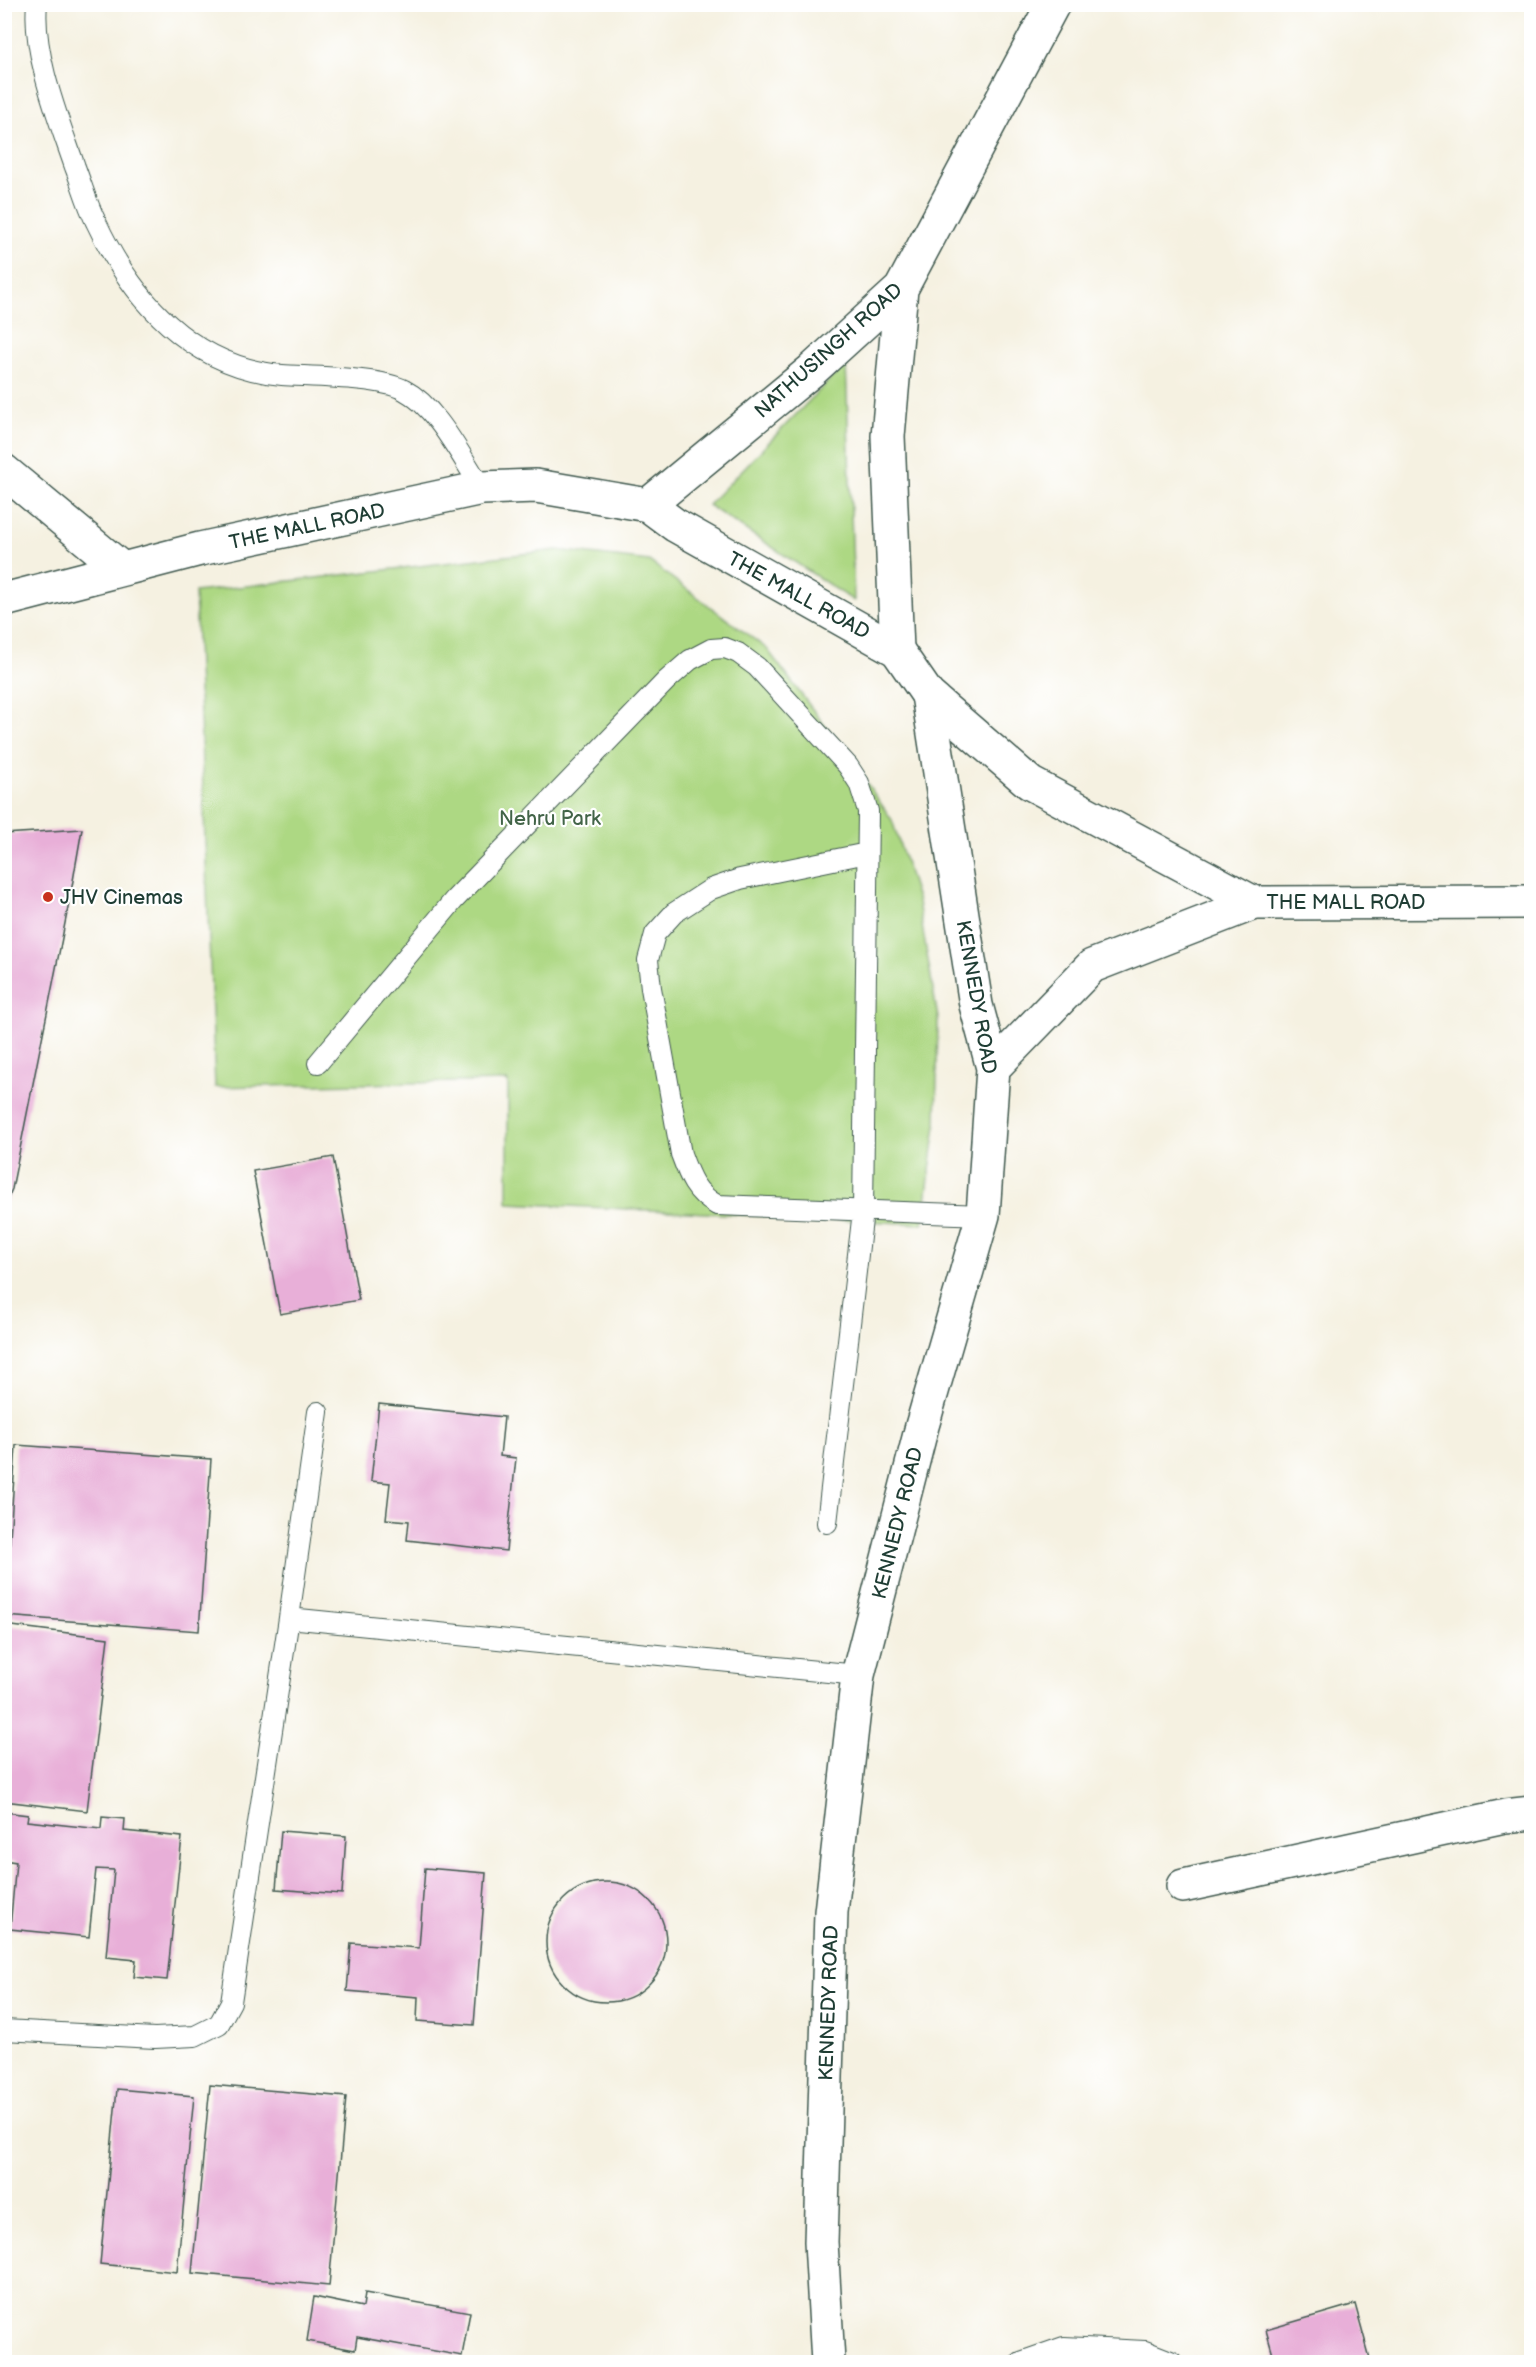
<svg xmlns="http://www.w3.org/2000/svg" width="1536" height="2367" viewBox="0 0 1536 2367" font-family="'Balsamiq Sans',sans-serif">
<rect width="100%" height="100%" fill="#fff"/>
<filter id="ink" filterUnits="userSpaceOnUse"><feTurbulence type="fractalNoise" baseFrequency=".0167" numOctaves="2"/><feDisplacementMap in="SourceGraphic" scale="12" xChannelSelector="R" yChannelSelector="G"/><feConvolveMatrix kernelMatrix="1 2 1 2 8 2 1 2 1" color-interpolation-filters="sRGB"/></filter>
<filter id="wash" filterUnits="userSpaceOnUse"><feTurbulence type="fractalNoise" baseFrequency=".008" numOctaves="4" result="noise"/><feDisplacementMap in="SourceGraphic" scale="24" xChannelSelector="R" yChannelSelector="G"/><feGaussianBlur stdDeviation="1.35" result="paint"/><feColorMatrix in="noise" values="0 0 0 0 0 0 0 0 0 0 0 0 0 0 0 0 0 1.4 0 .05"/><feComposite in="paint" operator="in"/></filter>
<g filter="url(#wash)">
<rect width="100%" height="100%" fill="#f5f1e1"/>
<path fill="#add883" stroke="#668a5c" stroke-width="1.5" d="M846,363L854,601L708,505Z
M557,550L649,561L767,649L853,763L892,820L918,902L938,1018L936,1125L923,1224L508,1203V1081L215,1087L195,592Z"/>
<g id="blocks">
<path fill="#e8afd8" d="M82,829L70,898L12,1189L4,1207V834Z
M333,1157L359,1300L280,1314L253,1171Z
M379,1404L504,1417L500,1456L516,1458L506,1551L407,1540L409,1521L386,1519L390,1483L371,1481Z
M16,1445L211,1459L199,1631L5,1616Z
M4,1625L108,1638L87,1811L4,1801Z
M4,1812L28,1815L27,1821L101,1829L102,1817L125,1819L124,1831L182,1837L167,1980L134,1977L136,1960L106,1957L114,1870L96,1869L89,1937L10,1929L16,1862L4,1860Z
M281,1831L346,1836L342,1894L276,1889Z
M425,1868L486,1873L474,2025L417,2021L418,1997L347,1991L351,1943L419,1948Z
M546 1942a60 60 0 1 1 120 0a60 60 0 1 1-120 0Z
M210,2085L346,2097L329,2286L192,2273Z
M117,2089L194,2096L177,2272L100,2264Z
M365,2293L470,2312L462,2356L357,2337L355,2350L307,2341L314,2297L363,2307Z
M1355,2304L1371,2362H1275L1266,2330Z"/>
</g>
</g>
<g filter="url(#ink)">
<use href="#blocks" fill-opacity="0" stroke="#3f584e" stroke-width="1.5"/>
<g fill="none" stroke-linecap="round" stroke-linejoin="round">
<g stroke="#3f584e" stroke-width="22">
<path id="service" d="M37,4C32,54 59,120 75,167C82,185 87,204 96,222C132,300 192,367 282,375C311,377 380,377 404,390C437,407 461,457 482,488
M867,853L740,879L711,889L674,913L655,934L648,960L651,988L681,1154C689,1176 695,1193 717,1205L983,1215
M318,1063L454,900L667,680L690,660L711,649L725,648L738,653L757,667L848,766L859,783L868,811L863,1211L827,1523
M318,1412L289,1618L858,1675
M4,2030L155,2038L195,2036L219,2024L231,2002L289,1618
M1021,2362L1064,2347L1145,2351L1173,2362"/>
</g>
<g stroke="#3f584e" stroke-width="36">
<path id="minor" d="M4,471L121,568
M648,505L811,371L901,289L1053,4
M897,650L888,436L901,289
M993,1068L1092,966L1254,903
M1183,1886L1505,1816L1532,1813
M828,2362L821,2242L831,1912L858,1675L922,1426L983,1215L993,1068L976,1005L928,695"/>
</g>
<g stroke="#3f584e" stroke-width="36">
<path id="tertiary" d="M4,600L200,549L482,488L536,486L648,505L675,525L897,650L928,695L1030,783L1254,903L1532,902"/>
</g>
<use href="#service" stroke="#fff" stroke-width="20"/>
<use href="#minor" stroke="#fff" stroke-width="33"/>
<use href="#tertiary" stroke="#fff" stroke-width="33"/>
</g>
</g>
<circle fill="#c8321e" stroke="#fff" stroke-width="2" cx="48" cy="897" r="6"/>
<g text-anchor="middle" stroke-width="4.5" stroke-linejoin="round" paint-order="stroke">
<g font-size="20" fill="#1f3d34" stroke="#fff">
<text transform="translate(828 350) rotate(-42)" y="7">NATHUSINGH ROAD</text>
<text transform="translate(307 526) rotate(-12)" y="7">THE MALL ROAD</text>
<text transform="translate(799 595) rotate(29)" y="7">THE MALL ROAD</text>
<text x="1346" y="909">THE MALL ROAD</text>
<text transform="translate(977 997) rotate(80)" y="7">KENNEDY ROAD</text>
<text transform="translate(897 1523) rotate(-76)" y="7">KENNEDY ROAD</text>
<text transform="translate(828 2003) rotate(-88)" y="7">KENNEDY ROAD</text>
</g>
<g font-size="20" fill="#426448" stroke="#fff">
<text x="550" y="825">Nehru Park</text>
</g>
<g font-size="20" fill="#1f3d34" stroke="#fff" text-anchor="start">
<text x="60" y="904">JHV Cinemas</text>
</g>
</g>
<rect width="1536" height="2367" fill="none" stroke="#fff" stroke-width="24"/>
</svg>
